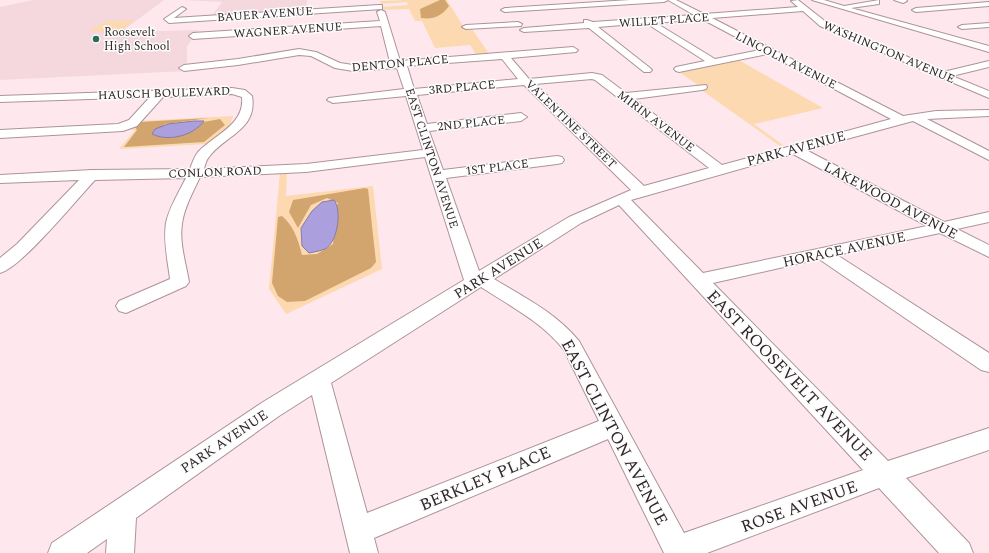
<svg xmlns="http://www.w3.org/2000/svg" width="989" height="553" viewBox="0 0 989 553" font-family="Spectral,serif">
<rect width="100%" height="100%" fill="#fee8ed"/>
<path fill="#f4d8de" d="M33,0H164L121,32L199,30L187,46V71L0,80V7Z
M183,0H307L306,11L211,17L222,2Z"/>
<path fill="#fcd9b1" d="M405,0H447L465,29H472L490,55L477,56L470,45L435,48L422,21H415L409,9L382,10L381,7L408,5L407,2L381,4L380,1Z
M135,20L119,31L88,32L106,21Z
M737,59L823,108L754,124L783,145L780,146L700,89L702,88L678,71Z
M233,116L230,126L207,144L119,149L135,130H131L139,121Z
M287,172L286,196L373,186L382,269L286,314L269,289L280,173Z"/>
<path fill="#d2a56e" d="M440,0H445L449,6C442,16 433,20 421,18L420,9Z
M209,118L165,124L159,130L220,119L225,125L204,142L124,147L137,130L135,127L139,122Z
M365,188L368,189L376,262L371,268L305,301L287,302L278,296L272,283L278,217L282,216C294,226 298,240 302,255L317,254L333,244L336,207L338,203L327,198L311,205L298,228L289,212L293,200Z"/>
<path fill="#ac9fdd" stroke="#877ba7" d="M194,121H204C193,136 168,142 152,134L155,129L168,124Z
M334,200C342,210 338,242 325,249C320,251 314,252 309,253L302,246L301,228L312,211L322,202Z"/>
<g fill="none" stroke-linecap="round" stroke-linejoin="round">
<g stroke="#ac9399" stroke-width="2">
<path id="minor" d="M630,0H676L704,14L798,7L791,1L798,0L826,22L943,72L989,61V67L952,76L989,91V98L820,26L803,11L712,18L903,116L936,111L989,110V116L927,119L989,151V160L913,121L806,150L944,222L989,212V222L957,229L989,245V257L940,233L837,255L989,353V372L981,370L819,259L713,283L888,461L989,428V450L906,478L969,543L973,553H939L879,488L707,553H664L608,439L374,538L378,553H350L312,395L279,416L136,518L134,553H106L107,539L87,553H48L52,543L263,402L464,280L425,157L306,172L200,177C193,192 184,208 182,224C179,242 186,264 189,282L186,286L126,313L119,311L116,306L119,301L170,279C168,262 163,241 166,223C169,208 179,192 186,178L95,180C77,199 22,267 0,273V258L17,244L79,180L0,183V175L92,170L190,169C192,164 194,157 198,152C214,135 245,125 242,97L232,94L163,97L137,126L123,131L0,138V130L118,124L129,120L150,97L0,102V96L232,88L245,90L252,96C258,130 224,136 209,157C206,160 205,165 204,169L306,164L423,150L406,96L333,103L327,100L329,98L404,89L397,68L353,71L335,68L311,56L299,55L238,65L184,71L179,68L184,65L238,59L299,49L316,52L340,63L353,65L390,62L381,26L193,39L189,36L193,33L380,21L377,12L381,10L385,12L400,61L573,47L578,50L576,52L511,58L529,79L592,73L602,75L626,93L706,85L707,87L706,89L702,90L634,99L722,165L891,119L768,54L679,72L676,71L674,69L676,67L705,61L646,23L598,27L650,68L652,70L650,72H644L589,28L524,32L520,30L524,28L584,23V20H587L593,22L694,15L668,0L664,2L505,12L501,10L505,8ZM702,19L760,50L715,59L656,23ZM502,59L518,79L414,89L407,66ZM592,79L595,80L709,168L644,186L535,84ZM524,85L631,190L569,217L479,271L446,178L557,164L562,163L564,160L562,157L557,156L443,170L429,131L521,121L527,117L521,113L427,124L417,95ZM793,154L927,226L703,273L631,200ZM619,205L863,470L684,533L579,341C556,313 524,297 494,279L581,223ZM481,287C510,306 542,322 564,350L599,421L367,513L331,383Z
M812,0H824L844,6L879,0V4L851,8L989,46V52Z
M894,0H906L907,1L903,3Z
M989,2V6L916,12L912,10L916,8Z
M379,5H382V9L169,23L164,19L182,7L186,9L174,18Z
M518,22L522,24L521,26L466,29L462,27L466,25Z
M989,23V27L962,29L958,27L962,25Z"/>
</g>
<use href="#minor" fill="#fff" fill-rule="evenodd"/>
</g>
<circle fill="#2a6b5a" stroke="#fcfcfc" stroke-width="1.5" cx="96" cy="39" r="4"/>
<g text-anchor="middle" stroke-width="3" stroke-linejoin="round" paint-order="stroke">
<g font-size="12" fill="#302628" stroke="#fcfcfc">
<text transform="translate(265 14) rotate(-4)" y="4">BAUER AVENUE</text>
<text transform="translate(664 20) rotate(-4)" y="4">WILLET PLACE</text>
<text transform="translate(288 30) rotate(-4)" y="4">WAGNER AVENUE</text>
<text transform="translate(889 52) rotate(23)" y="4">WASHINGTON AVENUE</text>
<text transform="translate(786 60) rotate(27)" y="4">LINCOLN AVENUE</text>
<text transform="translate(400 63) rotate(-5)" y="4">DENTON PLACE</text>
<text transform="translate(462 87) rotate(-5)" y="4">3RD PLACE</text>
<text transform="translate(164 93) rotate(-2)" y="4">HAUSCH BOULEVARD</text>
<text transform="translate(656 121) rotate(37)" y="4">MIRIN AVENUE</text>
<text transform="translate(471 123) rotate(-6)" y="4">2ND PLACE</text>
<text transform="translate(571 124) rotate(44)" y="4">VALENTINE STREET</text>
<text transform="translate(432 158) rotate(72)" y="4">EAST CLINTON AVENUE</text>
<text transform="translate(497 167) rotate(-7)" y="4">1ST PLACE</text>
<text transform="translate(215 172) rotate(-2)" y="4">CONLON ROAD</text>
</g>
<g font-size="12" fill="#302628" stroke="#fcfcfc" text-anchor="start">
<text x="104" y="36">Roosevelt<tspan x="104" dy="14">High School</tspan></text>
</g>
<g font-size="14" fill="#302628" stroke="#fcfcfc">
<text transform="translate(796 148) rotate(-15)" y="5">PARK AVENUE</text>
<text transform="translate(891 200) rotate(28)" y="5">LAKEWOOD AVENUE</text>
<text transform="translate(844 249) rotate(-12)" y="5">HORACE AVENUE</text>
<text transform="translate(498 268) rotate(-32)" y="5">PARK AVENUE</text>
<text transform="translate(224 441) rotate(-34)" y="5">PARK AVENUE</text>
</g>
<g font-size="17" fill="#302628" stroke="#fcfcfc">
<text transform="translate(790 375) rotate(46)" y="6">EAST ROOSEVELT AVENUE</text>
<text transform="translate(615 432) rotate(62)" y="6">EAST CLINTON AVENUE</text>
<text transform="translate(485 478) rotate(-23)" y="6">BERKLEY PLACE</text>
<text transform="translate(799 506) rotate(-20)" y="6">ROSE AVENUE</text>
</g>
</g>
</svg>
